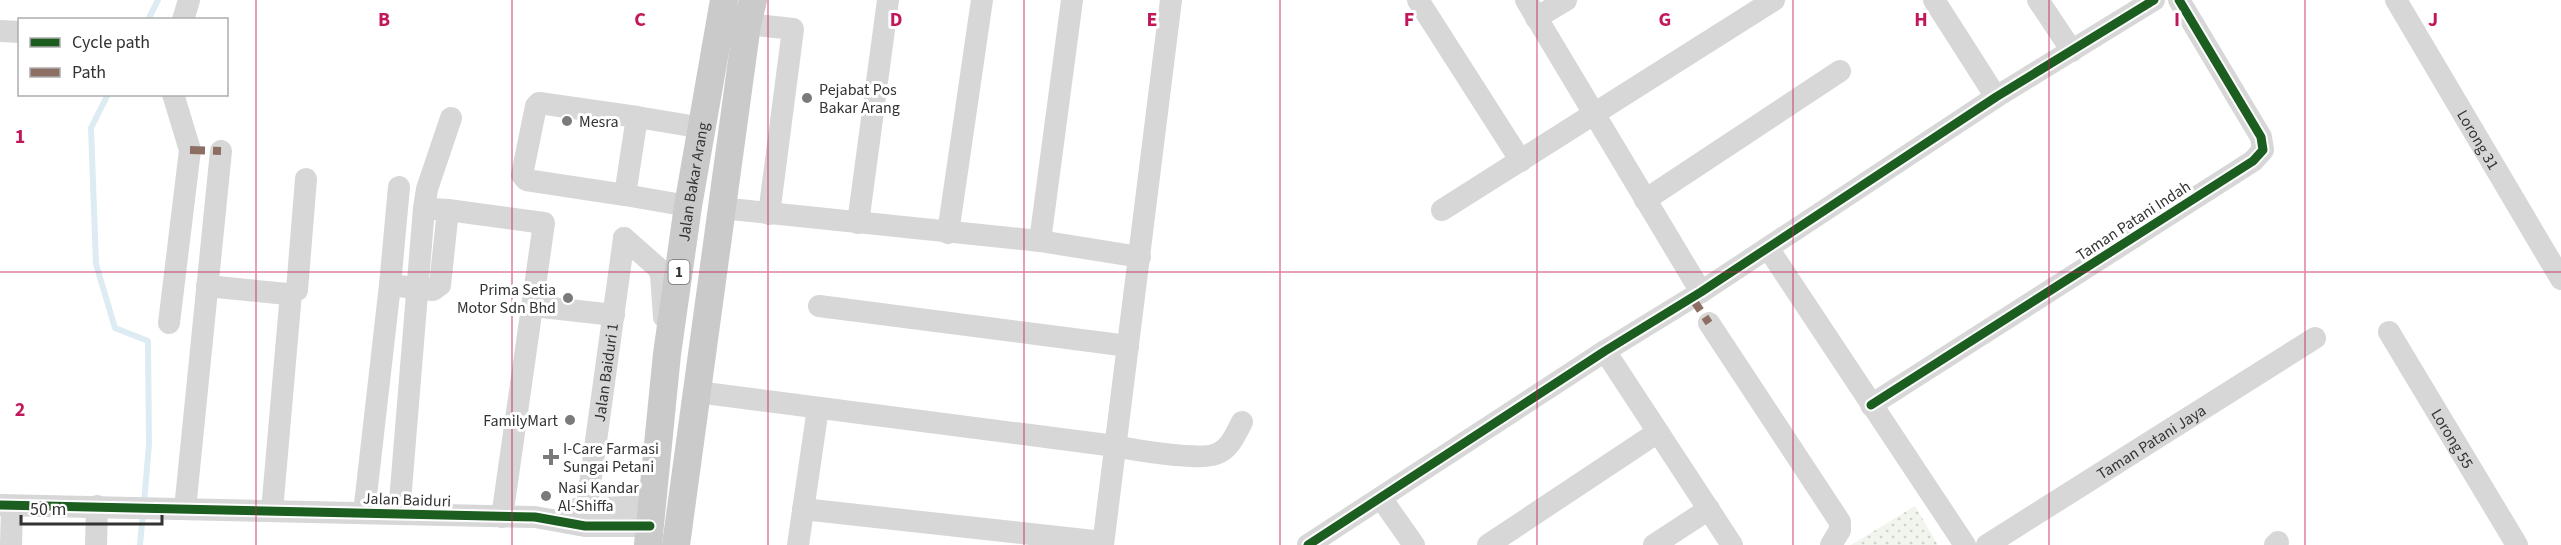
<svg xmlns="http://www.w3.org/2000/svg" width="2561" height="545" viewBox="0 0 2561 545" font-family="'Source Sans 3',sans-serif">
<defs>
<pattern id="park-dots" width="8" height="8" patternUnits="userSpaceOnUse" patternTransform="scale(1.5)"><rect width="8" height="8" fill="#f1f5ed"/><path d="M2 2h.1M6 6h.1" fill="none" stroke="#cfd2cc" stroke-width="1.8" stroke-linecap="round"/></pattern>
</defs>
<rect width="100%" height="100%" fill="#fff"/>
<path fill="url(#park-dots)" d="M1915,506L1938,545H1850H1851Z"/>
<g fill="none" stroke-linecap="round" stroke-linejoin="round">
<path stroke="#ddebf3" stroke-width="6" d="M148,20L158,0
M108,94L91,128L96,264L115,328L148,341L149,444L144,503
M140,545L143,513"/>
<g stroke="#d7d7d7" stroke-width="22">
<path d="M1418,0L1521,161"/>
<path d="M1526,0L1701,292"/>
<path d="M1934,0L1996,97"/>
<path d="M2038,0L2072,51"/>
<path id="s1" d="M2396,0L2561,279"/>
<path d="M1536,18L1566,0"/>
<path d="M183,20L189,0"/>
<path d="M747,24L793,29L769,214"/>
<path d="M0,31L20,32"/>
<path d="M399,187L390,285L433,290L440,285L448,210L432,209"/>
<path d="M625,195L526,180L522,175L536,106L539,103L637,117"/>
<path d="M1645,200L1840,71"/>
<path d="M688,206L625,195L637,117L703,128"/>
<path d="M721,208L1040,241L1140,257"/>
<path d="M448,210L544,223L502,517"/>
<path d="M1442,210L1774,0"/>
<path d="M858,223L888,0"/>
<path d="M948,233L982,0"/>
<path d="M624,238L658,268L661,275L664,317"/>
<path d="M1040,241L1072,0"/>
<path d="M1768,248L1965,545"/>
<path d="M207,286L287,294L297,290L306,179"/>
<path d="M533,306L614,315"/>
<path d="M819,306L1128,346"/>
<path d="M169,323L190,150L173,94"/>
<path d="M1709,323L1840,522V530L1831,545"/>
<path id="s2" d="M2389,332L2517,545"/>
<path d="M1605,351L1732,545"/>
<path d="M697,392L1115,446C1134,450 1200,461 1216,454C1230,449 1235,435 1242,422"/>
<path d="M1871,405L2253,161L2263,150L2261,137L2179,0"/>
<path d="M1381,498L1414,545"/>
<path d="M0,505L535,517L585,526H650"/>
<path id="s3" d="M587,506L624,238"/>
<path d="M185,509L221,151"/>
<path d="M575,509L651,506"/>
<path d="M803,509L1103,542"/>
<path d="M272,511L291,293"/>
<path d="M364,513L390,285"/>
<path d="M399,514L424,208L427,189L451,118"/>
<path d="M11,545L12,506"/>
<path d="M96,545L97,506"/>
<path d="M798,545L818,408"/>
<path d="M1103,545L1171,0"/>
<path d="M1308,545L1605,351L1701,292L1996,97L2154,0"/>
<path d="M1488,545L1658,432"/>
<path d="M1654,545L1709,509"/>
<path id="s4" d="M1987,545L2315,338"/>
<path d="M2275,545L2278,542"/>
</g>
<g stroke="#cacaca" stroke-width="28">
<path id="s5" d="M648,545L667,354L688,206L724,0"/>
<path d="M676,545L747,24L753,0"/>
</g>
<path stroke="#8d6e63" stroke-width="8" stroke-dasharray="15 8" stroke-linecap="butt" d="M190,150L221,151
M1692,298L1709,323"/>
<g stroke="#fff" stroke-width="13">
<path id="cycleway" d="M1871,405L2253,161L2263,150L2261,137L2179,0
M0,505L535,517L585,526H650
M1308,545L1605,351L1701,292L1996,97L2154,0"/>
</g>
<use href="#cycleway" stroke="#1b5e20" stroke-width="9"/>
</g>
<path fill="none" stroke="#c2185b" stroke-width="1.5" stroke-opacity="0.55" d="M256,0V545M512,0V545M768,0V545M1024,0V545M1280,0V545M1537,0V545M1793,0V545M2049,0V545M2305,0V545M0,272H2561"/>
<g fill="#7a7a7a" stroke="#fff" stroke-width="2">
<circle cx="807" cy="98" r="6"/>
<circle cx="567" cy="121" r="6"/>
<circle cx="568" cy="298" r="6"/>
<circle cx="570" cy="420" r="6"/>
<path d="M548 448h6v6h6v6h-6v6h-6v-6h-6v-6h6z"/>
<circle cx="546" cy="496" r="6"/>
</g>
<g text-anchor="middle" stroke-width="6" stroke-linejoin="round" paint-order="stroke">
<rect fill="#fff" stroke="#707070" stroke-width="1.5" x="668.5" y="260" width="21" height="24" rx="4.5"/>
<g font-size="15" font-weight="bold" fill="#333">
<text x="679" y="277">1</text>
</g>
<g font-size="16" fill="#333" stroke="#fff" text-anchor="start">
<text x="819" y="95">Pejabat Pos<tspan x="819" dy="18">Bakar Arang</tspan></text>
<text x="579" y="127">Mesra</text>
<text x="556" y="295" text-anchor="end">Prima Setia<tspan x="556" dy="18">Motor Sdn Bhd</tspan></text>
<text x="558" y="426" text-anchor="end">FamilyMart</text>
<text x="563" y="454">I-Care Farmasi<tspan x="563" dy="18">Sungai Petani</tspan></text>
<text x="558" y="493">Nasi Kandar<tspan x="558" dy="18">Al-Shiffa</tspan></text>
</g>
<g font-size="16" fill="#333" stroke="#fff">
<text dy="6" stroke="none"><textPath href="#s1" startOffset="162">Lorong 31</textPath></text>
<text dy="6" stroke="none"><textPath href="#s5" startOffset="366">Jalan Bakar Arang</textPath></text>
<text transform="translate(2133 220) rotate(-33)" y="6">Taman Patani Indah</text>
<text dy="6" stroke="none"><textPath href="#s3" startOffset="135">Jalan Baiduri 1</textPath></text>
<text dy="6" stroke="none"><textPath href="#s2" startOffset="124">Lorong 55</textPath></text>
<text dy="6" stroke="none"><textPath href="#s4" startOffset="194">Taman Patani Jaya</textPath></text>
<text transform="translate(407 499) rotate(2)" y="6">Jalan Baiduri</text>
</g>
</g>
<g font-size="20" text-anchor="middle" font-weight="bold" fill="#c2185b" stroke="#fff" stroke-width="6" stroke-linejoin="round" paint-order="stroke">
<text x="384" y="26">B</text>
<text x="640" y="26">C</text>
<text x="896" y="26">D</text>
<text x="1152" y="26">E</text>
<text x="1409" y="26">F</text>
<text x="1665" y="26">G</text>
<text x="1921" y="26">H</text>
<text x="2177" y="26">I</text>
<text x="2433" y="26">J</text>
<text x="20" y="143">1</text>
<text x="20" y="416">2</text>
</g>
<rect x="18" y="18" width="210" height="78" fill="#ffffff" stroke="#adadad" stroke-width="1.5"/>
<rect x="30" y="38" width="30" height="9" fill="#1b5e20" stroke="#adadad" stroke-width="1.5"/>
<text x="72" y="48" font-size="18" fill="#333333">Cycle path</text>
<rect x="30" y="68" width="30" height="9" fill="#8d6e63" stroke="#adadad" stroke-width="1.5"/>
<text x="72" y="78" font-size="18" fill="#333333">Path</text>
<path d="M21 515v9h141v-9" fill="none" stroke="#333333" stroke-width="3"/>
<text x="30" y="515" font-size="18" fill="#333333" stroke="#ffffff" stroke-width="4.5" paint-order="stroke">50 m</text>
</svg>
